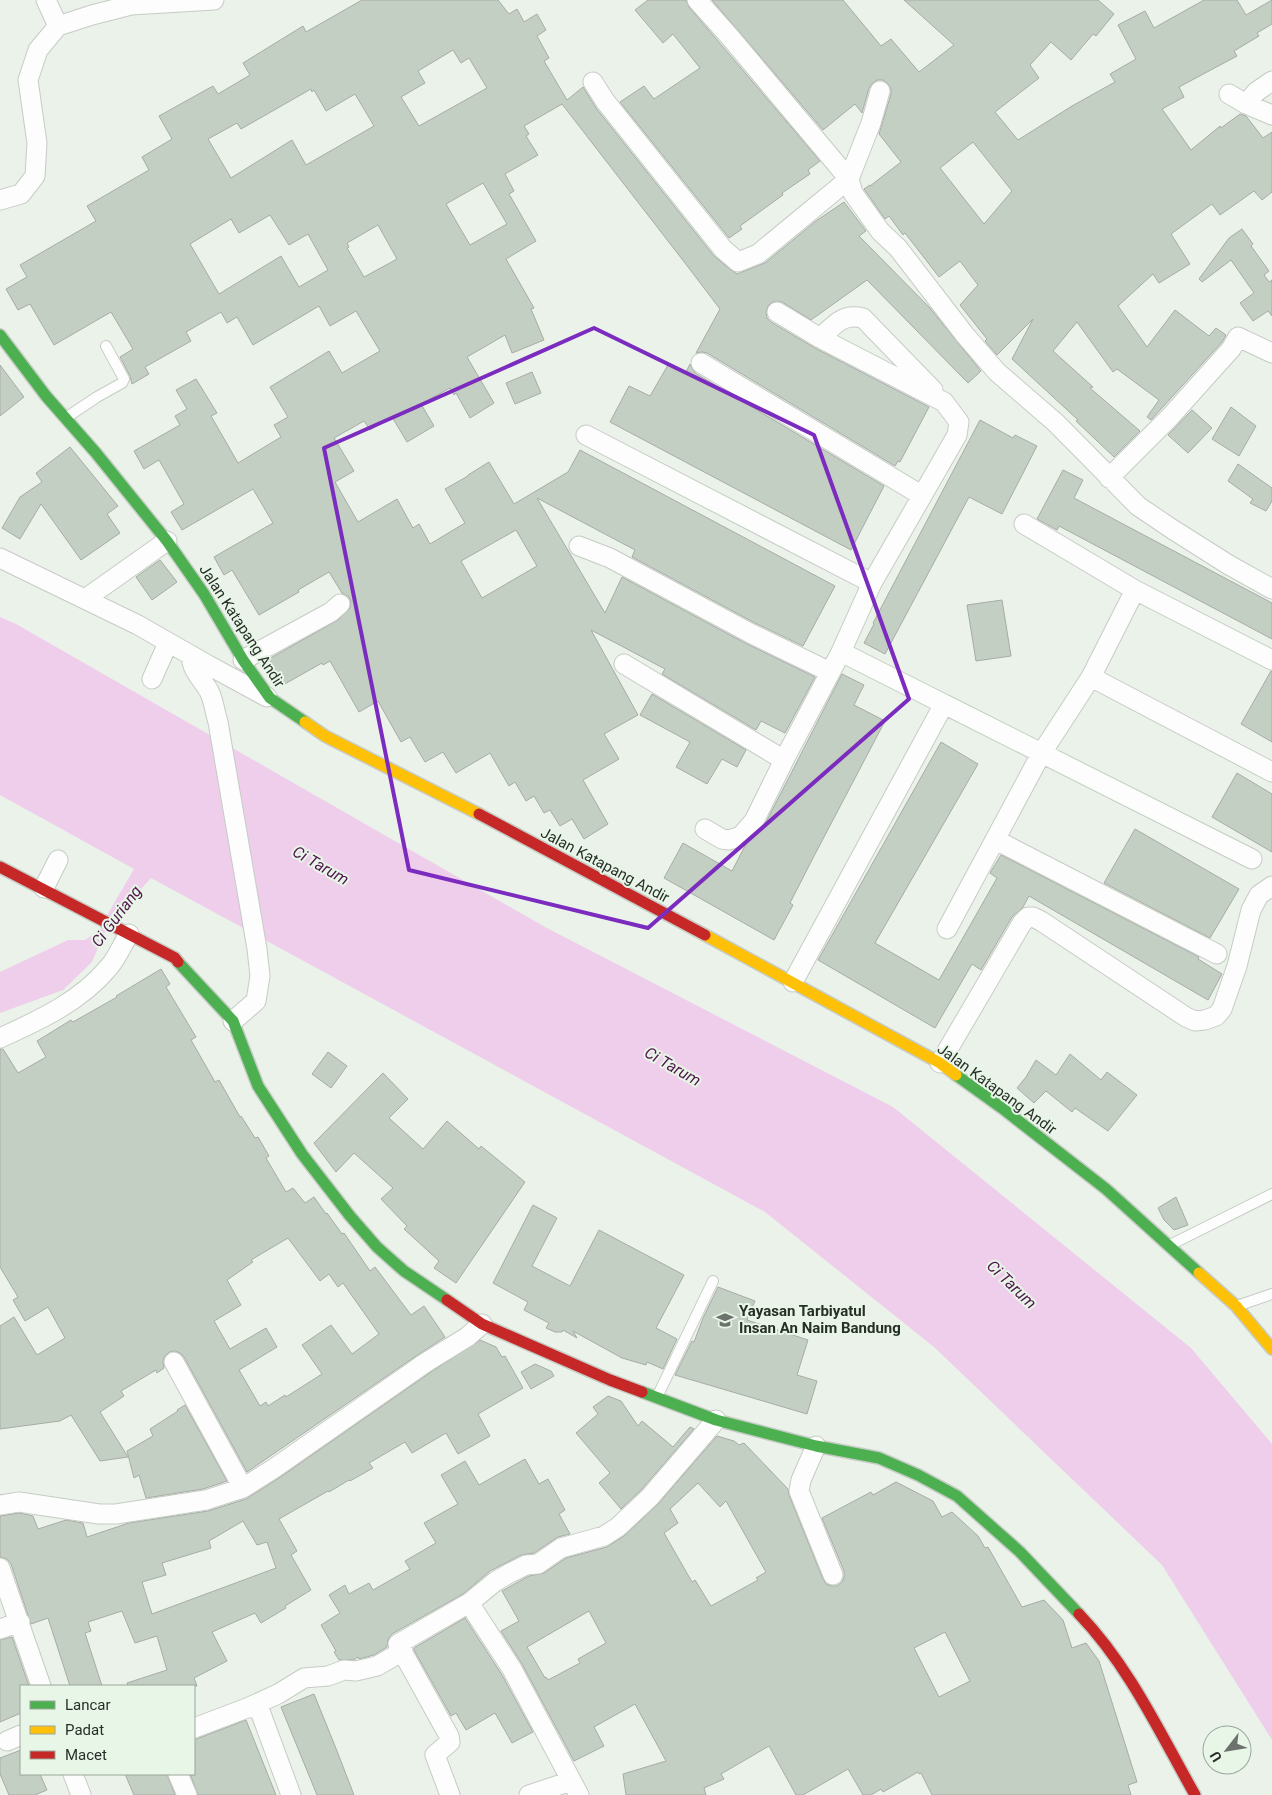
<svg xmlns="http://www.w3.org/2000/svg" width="1272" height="1795" viewBox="0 0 1272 1795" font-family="Roboto,sans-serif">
<rect width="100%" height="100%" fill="#ebf2ea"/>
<path fill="#eeceeb" d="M0,617L16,624L545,927L893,1107L1191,1348L1272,1444V1740L1162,1565L934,1347L765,1212L151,878L115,918L104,934L92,962L63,990L0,1013V972L68,940H85L100,930L109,912L134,869L0,795Z"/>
<path fill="#c3cfc2" stroke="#a7aca6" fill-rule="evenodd" d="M362,0H498L509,14L517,9L524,22L537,14L546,30L537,36L549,58L544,61L567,100L583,87L596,108L714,256L731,270L737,274L765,263L816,221L844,202L866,231L859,236L929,307L981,371L968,383L867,280L811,320L782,302H772L768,306L766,312L767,318L771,322L815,348L929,407L900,462L898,461L895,466L707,353L702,352L696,353L720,309L685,263L562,104L524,126L529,134L526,136L538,155L505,174L514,191L509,194L536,241L506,259L534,308L531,309L544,340L512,353L505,335L467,357L494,403L470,418L456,393L454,395L450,388L421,404L434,426L407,442L392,417L370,430L364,421L334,438L354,471L335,482L358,522L397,499L413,528L419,524L430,544L465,523L445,489L468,476V475L489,462L514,504L568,472L580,450L835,586L803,646L755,623L632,557L635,550L537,498L605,613L622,577L745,643L815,677L785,733L761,721L756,730L662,674L665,669L591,630L638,715L604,734L619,759L583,780L608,824L584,839L572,819L560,826L550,810L544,813L534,796L526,801L515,782L509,786L490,753L456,773L443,752L425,762L410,737L401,742L378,701L359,712L330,661L323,665L322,663L283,685L269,659L338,620L350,608L351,602L349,597L342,593L329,572L298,590L299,592L259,615L232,570L224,575L214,557L273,523L253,489L182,530L171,512L184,504L159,460L144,469L134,451L180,425L175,416L187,409L176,390L196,379L217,413L211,416L238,463L281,437L274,425L288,417L270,387L329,351L342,373L380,351L356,311L330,326L319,306L253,345L237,317L227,323L221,312L186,332L191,341L145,367L149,374L132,384L130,376L120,357L133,349L111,312L54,345L30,304L18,310L6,289L27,277L20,265L96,221L87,206L149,170L142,157L172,139L159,116L213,86L218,94L250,75L243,63L303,26L306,32ZM453,50L461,63L469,58L487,88L419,126L401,97L425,83L418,71ZM311,89L312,92L314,90L326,111L355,94L374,126L306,165L292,140L231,178L208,139L237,123L241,129ZM483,183L507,224L470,245L446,204ZM270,215L289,245L308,234L328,270L299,287L281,256L219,294L190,244L231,219L239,233ZM378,225L397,259L364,277L347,248L349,247L347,243ZM516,530L537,566L482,598L461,561Z
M648,0H686L689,7L820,161L808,170L810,174L782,193L783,195L740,226L742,229L729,238L620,102L644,86L654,99L700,68L673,34L663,43L635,10Z
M712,0H843L881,46L891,39L919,72L954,45L904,0H1098L1114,14L1096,36L1093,34L1071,60L1051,42L1030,65L1039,78L995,112L1018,140L1072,106L1115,82L1110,74L1136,59L1118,25L1145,11L1154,28L1204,0H1237L1246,15L1272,0V24L1257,33L1259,36L1234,51L1237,56L1179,87L1184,97L1162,109L1191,150L1220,126L1221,128L1240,114L1246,116L1263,138L1272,132V192L1262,200L1254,191L1220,215L1212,204L1171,234L1190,264L1159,283L1153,274L1118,306L1147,347L1175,310L1209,336L1216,328L1226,335L1222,342L1151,420L1147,417L1159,400L1117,369L1113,372L1077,322L1053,351L1093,387L1090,388L1140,431L1114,457L1076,421L1078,420L1012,359L1033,319L997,355L985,341L987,339L960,305L978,285L960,261L939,277L905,233L903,235L889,216L885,219L864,189L870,185V186L901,162L879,134L891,94V89L888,84L883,80H877L873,83L869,88L862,113L855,104L823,130ZM973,142L1012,191L984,224L940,168Z
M1242,229L1253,244L1251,246L1269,271L1264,275L1269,282L1272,280V316L1268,311L1253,321L1240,303L1254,293L1231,260L1202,282L1199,279L1229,238Z
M690,364L695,373L884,486L851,550L610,422L629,386L650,396L668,365L685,374Z
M0,365L24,397L0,416Z
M532,372L541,393L515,404L506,383Z
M1231,407L1256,426L1239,456L1212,439Z
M1192,410L1212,428L1188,453L1168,435Z
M980,420L1013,438L1015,435L1037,446L1002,514L969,497L885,654L864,643L874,624L873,623Z
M70,447L118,506L107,514L120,533L81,560L41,504L20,539L2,528L20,497L42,482L36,473Z
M1238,464L1272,488V501L1266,511L1250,503L1253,499L1228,481Z
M1063,470L1083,480L1074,498L1272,603V639L1059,526L1057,530L1037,519Z
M160,560L177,582L152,600L136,577Z
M1002,600L1011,656L976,661L967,605Z
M1271,671H1272V742L1241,724Z
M842,674L864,685L854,705L885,721L813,858L790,903L793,905L774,940L664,878L683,843L732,871L745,846L764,826Z
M652,694L746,750L737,767L722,759L707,784L676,767L690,742L640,715Z
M941,742L978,764L875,943L939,980L997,878L990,873L1001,855L1199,957L1198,959L1222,974L1208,1000L1029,896L1023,907L1012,917L981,970L972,964L935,1028L818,960Z
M1237,773L1272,794V852L1212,817Z
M1135,829L1239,889L1210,938L1104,883Z
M161,969L170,984L166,987L196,1037L191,1040L215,1082L219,1080L240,1117L241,1116L255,1138L258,1137L269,1156L266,1158L286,1192L293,1188L305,1203L314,1197L326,1214L327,1213L342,1234L344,1233L370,1271L375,1267L411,1315L424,1306L445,1337L419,1354L247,1472L184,1357L180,1353L175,1351L169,1352L164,1357L163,1362L164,1368L157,1373L156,1370L121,1391L124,1396L100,1412L128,1457L100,1461L71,1415L60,1421L0,1429V1326L14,1317L37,1355L65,1338L48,1307L25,1321L13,1300L18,1297L0,1267V1049H3L18,1073L46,1057L37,1041L71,1020L73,1022L117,997L116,996ZM288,1238L320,1281L329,1274L338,1287L343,1283L379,1334L352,1354L331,1325L302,1345L322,1374L286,1397L285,1395L268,1406L266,1402L260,1406L239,1370L277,1347L266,1328L230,1349L214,1321L241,1305L227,1280L253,1262L251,1260Z
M328,1052L347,1066L331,1088L312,1074Z
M1070,1054L1101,1080L1107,1072L1137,1095L1108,1131L1075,1108L1072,1112L1046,1091L1034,1103L1017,1088L1026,1077L1036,1060L1056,1075Z
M383,1073L408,1099L389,1118L423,1149L447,1121L479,1149L481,1146L525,1182L456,1283L434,1268L439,1261L404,1229L407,1226L381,1199L393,1188L354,1153L336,1172L314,1143Z
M1176,1197L1188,1225L1174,1230L1164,1220L1158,1208Z
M533,1205L557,1218L532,1266L570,1286L599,1230L684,1275L656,1328L677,1339L663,1369L647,1362L646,1365L622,1358L573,1331L577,1338L563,1330L562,1332H555L546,1328L549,1323L524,1310L528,1302L493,1283Z
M718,1287L755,1301L747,1320L808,1340L797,1375L817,1381L807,1414L675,1375L692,1341L694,1342L703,1318Z
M480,1340L496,1347L502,1357L505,1356L523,1388L478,1414L490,1436L458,1454L446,1433L412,1453L405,1442L369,1463L373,1468L350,1481L349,1480L329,1492L328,1491L279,1519L297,1551L291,1555L311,1590L285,1606L286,1608L261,1623L255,1613L212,1632L227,1661L194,1678L197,1686H128L127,1683L167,1670L157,1636L135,1643L122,1611L88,1622L91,1631L85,1633L102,1686H70L48,1618L31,1624L11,1564L7,1559L0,1557V1516L19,1513L33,1516L38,1529L66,1520L83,1523L87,1537L129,1523L208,1511L246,1499L279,1478L431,1372ZM243,1521L257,1545L267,1542L276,1568L152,1614L142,1582L166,1575L162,1563L211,1548L209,1541Z
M535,1364L551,1371L554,1376L531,1389L521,1372Z
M608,1396L621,1401L638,1426L642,1421L673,1447L690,1427L694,1429L642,1489L621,1509L599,1483L610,1473L576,1433L598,1414L593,1407Z
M185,1405L227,1481L203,1489L146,1498L139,1475L134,1478L127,1451L153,1436L150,1429L178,1411L177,1410Z
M717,1436L734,1441L739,1445L744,1443L788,1489L789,1495L823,1579L826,1584L831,1586H837L842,1582L844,1577V1571L822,1518L871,1492L873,1495L896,1482L933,1501L942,1517L952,1512L978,1536L985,1548L988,1547L1022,1607L1044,1600L1063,1620L1072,1648L1086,1643L1099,1661L1137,1782L1128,1785L1131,1795H932L921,1773L919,1774L918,1772L883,1792L881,1789L871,1795H863L848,1769L803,1795H796L769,1746L721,1774L724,1779L704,1788L706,1795H626L623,1774L666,1761L635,1704L594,1727L604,1746L574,1761L522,1664L501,1631L519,1621L502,1591L529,1576L544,1573L566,1558L607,1547L624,1536L658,1504ZM698,1483L720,1507L726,1501L766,1572L756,1578L758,1580L711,1606L695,1580L692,1582L664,1533L678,1523L670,1509ZM589,1611L606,1643L578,1659L580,1663L548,1680L546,1677L545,1678L527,1647ZM945,1632L970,1681L939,1697L914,1648Z
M525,1459L539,1484L548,1479L565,1510L559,1514L570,1534L558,1537L534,1553L521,1555L490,1571L463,1594L392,1634L388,1639L387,1647L374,1655L359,1659L358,1657L354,1660H339L334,1652L336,1651L321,1625L340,1613L329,1595L345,1585L349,1594L369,1583L373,1590L410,1569L405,1561L436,1543L424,1523L458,1504L441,1475L465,1461L479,1485Z
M465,1618L502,1675L533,1732L512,1743L495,1713L466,1730L456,1713L451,1716L414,1650V1648Z
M12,1637L29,1686H21V1713L0,1722V1640Z
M314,1694L337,1751L354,1795H317L281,1707Z
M246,1720L276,1795H198L190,1774H194V1740Z
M21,1750V1774H40L47,1790L35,1795H9L0,1774V1758Z
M125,1774H167L175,1795H134Z"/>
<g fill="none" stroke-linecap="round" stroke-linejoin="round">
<g stroke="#c6ccc5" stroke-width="12">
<path id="lane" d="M67,417L97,397L122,383L124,379L106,346
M1170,1245L1272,1194
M1237,1306L1272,1294
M657,1397L713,1281"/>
</g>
<g stroke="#c6ccc5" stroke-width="21">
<path id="street" d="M46,0L58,26
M697,0L730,37L849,179L853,193L880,231L898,248L965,335L997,372L1056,423L1138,506L1172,529L1229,565L1272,589
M593,82L605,101L723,249L738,262L758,254L849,179L871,123L880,91
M1229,94L1246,104L1272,115
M1246,104L1256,92L1272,81
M0,200L21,194L35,176L37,143L28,80L38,50L58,26L92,15L131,5L214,0
M820,338C835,325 842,313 863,318L933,390
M701,363L921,495
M586,435L872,583
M1109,478L1169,418L1231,349L1238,337L1272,353
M1024,524L1135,590L1272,660
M579,546L610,558L750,633L830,672
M0,558L138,625L208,665L267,697
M85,599L167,541
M841,652L944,704
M191,656C192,671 202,679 209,691C214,701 215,713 218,722L257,949L260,976L256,1001L233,1021
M243,660L331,612L340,604
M624,664L784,760
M1091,677L1272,772
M152,679L168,643
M705,829L722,839L729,840L741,836L754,821L784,760L841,652L872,583L957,435L959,422L944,402L820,338L777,312
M996,840L1217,954
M44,888L58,860
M947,929L1041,754L1091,677L1135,590
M793,982L944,704L1252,859
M0,1038C40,1020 81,1001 109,967C117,958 122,945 129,934
M940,1063L1022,923L1028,917H1033L1041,921L1186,1017L1195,1021L1205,1020L1216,1016L1222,1009L1237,966L1251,910L1259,895L1272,886
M174,1362L243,1488
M816,1446L801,1480L799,1491L833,1575
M0,1505L19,1502L99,1514H116L206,1500L243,1488L273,1469L425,1363L467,1337L482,1324
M0,1568L41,1686
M469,1603L512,1669L579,1795
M0,1629L20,1622
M247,1708L278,1694L304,1678L328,1676L344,1670L356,1671L377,1666L403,1651
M194,1728L247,1708H255L260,1711L291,1795
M7,1741L21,1735
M73,1774L81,1795
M178,1774L187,1795
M450,1795L435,1755L450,1742L449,1736L398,1644L469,1603L496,1581L510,1573L526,1565L538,1564L561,1548L604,1536L618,1527L650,1497L716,1420
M529,1795L571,1781"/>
</g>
<g stroke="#c6ccc5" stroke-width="14">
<path id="fast" d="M0,335L46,396L96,453L167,541L204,594L243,660L270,698L305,722
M178,962L233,1021L258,1086L302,1154L350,1216L377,1247L404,1271L447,1300
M956,1075L1002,1108L1106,1189L1199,1273
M642,1392L716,1420L816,1446L879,1458L918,1475L957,1496L1020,1552L1079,1614"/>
</g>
<g stroke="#c6ccc5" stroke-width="14">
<path id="slow" d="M305,722L325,736L479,814
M705,935L940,1063L956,1075
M1199,1273L1236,1306L1272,1349"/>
</g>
<g stroke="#c6ccc5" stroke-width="14">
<path id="jam" d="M479,814L705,935
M0,867L175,958L178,962
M447,1300L482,1324L610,1380L642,1392
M1079,1614C1129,1666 1160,1733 1195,1795"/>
</g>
<use href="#lane" stroke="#fcfdfc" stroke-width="10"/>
<use href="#street" stroke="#fcfdfc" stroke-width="19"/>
<use href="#fast" stroke="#4caf50" stroke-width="11"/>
<use href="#slow" stroke="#ffc107" stroke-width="11"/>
<use href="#jam" stroke="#c62828" stroke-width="11"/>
</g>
<path fill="none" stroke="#7b2cbf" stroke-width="4" stroke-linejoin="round" d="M594,328L814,435L909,699L648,928L409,870L324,448Z"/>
<defs>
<g id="school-bare" transform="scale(1.35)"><path d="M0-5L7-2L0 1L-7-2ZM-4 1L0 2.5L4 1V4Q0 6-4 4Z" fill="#6c736c" stroke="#e8f6e7" stroke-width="2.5" paint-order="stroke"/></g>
</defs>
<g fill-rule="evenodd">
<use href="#school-bare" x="725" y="1320"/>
</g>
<g text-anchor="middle" stroke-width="4" stroke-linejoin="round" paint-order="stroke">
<g font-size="15" fill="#282e28" stroke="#e8f6e7">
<text transform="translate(242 626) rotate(57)" y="5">Jalan Katapang Andir</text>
<text transform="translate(605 865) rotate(28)" y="5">Jalan Katapang Andir</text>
<text transform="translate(997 1089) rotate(36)" y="5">Jalan Katapang Andir</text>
</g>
<g font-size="15" font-weight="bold" fill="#282e28" stroke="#e8f6e7" text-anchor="start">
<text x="739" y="1316">Yayasan Tarbiyatul<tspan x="739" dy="17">Insan An Naim Bandung</tspan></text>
</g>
<g font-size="16" font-style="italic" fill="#50164d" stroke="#e8f6e7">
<text transform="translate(321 865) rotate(30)" y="6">Ci Tarum</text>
<text transform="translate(116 916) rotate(-53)" y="6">Ci Guriang</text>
<text transform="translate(673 1066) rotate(30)" y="6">Ci Tarum</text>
<text transform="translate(1012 1284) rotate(44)" y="6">Ci Tarum</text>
</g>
</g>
<rect x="20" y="1685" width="175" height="90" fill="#e8f6e7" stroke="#9ba69b"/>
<rect x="30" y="1701" width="25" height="8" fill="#4caf50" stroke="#9ba69b"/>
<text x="65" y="1710" font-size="15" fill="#282e28">Lancar</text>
<rect x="30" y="1726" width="25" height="8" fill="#ffc107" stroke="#9ba69b"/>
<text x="65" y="1735" font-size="15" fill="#282e28">Padat</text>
<rect x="30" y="1751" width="25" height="8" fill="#c62828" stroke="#9ba69b"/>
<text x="65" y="1760" font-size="15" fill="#282e28">Macet</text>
<g transform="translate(1227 1750) rotate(239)"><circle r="24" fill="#e8f6e7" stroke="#9ba69b"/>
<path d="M0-4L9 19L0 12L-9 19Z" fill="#6c736c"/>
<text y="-8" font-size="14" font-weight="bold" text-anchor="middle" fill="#282e28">U</text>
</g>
</svg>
